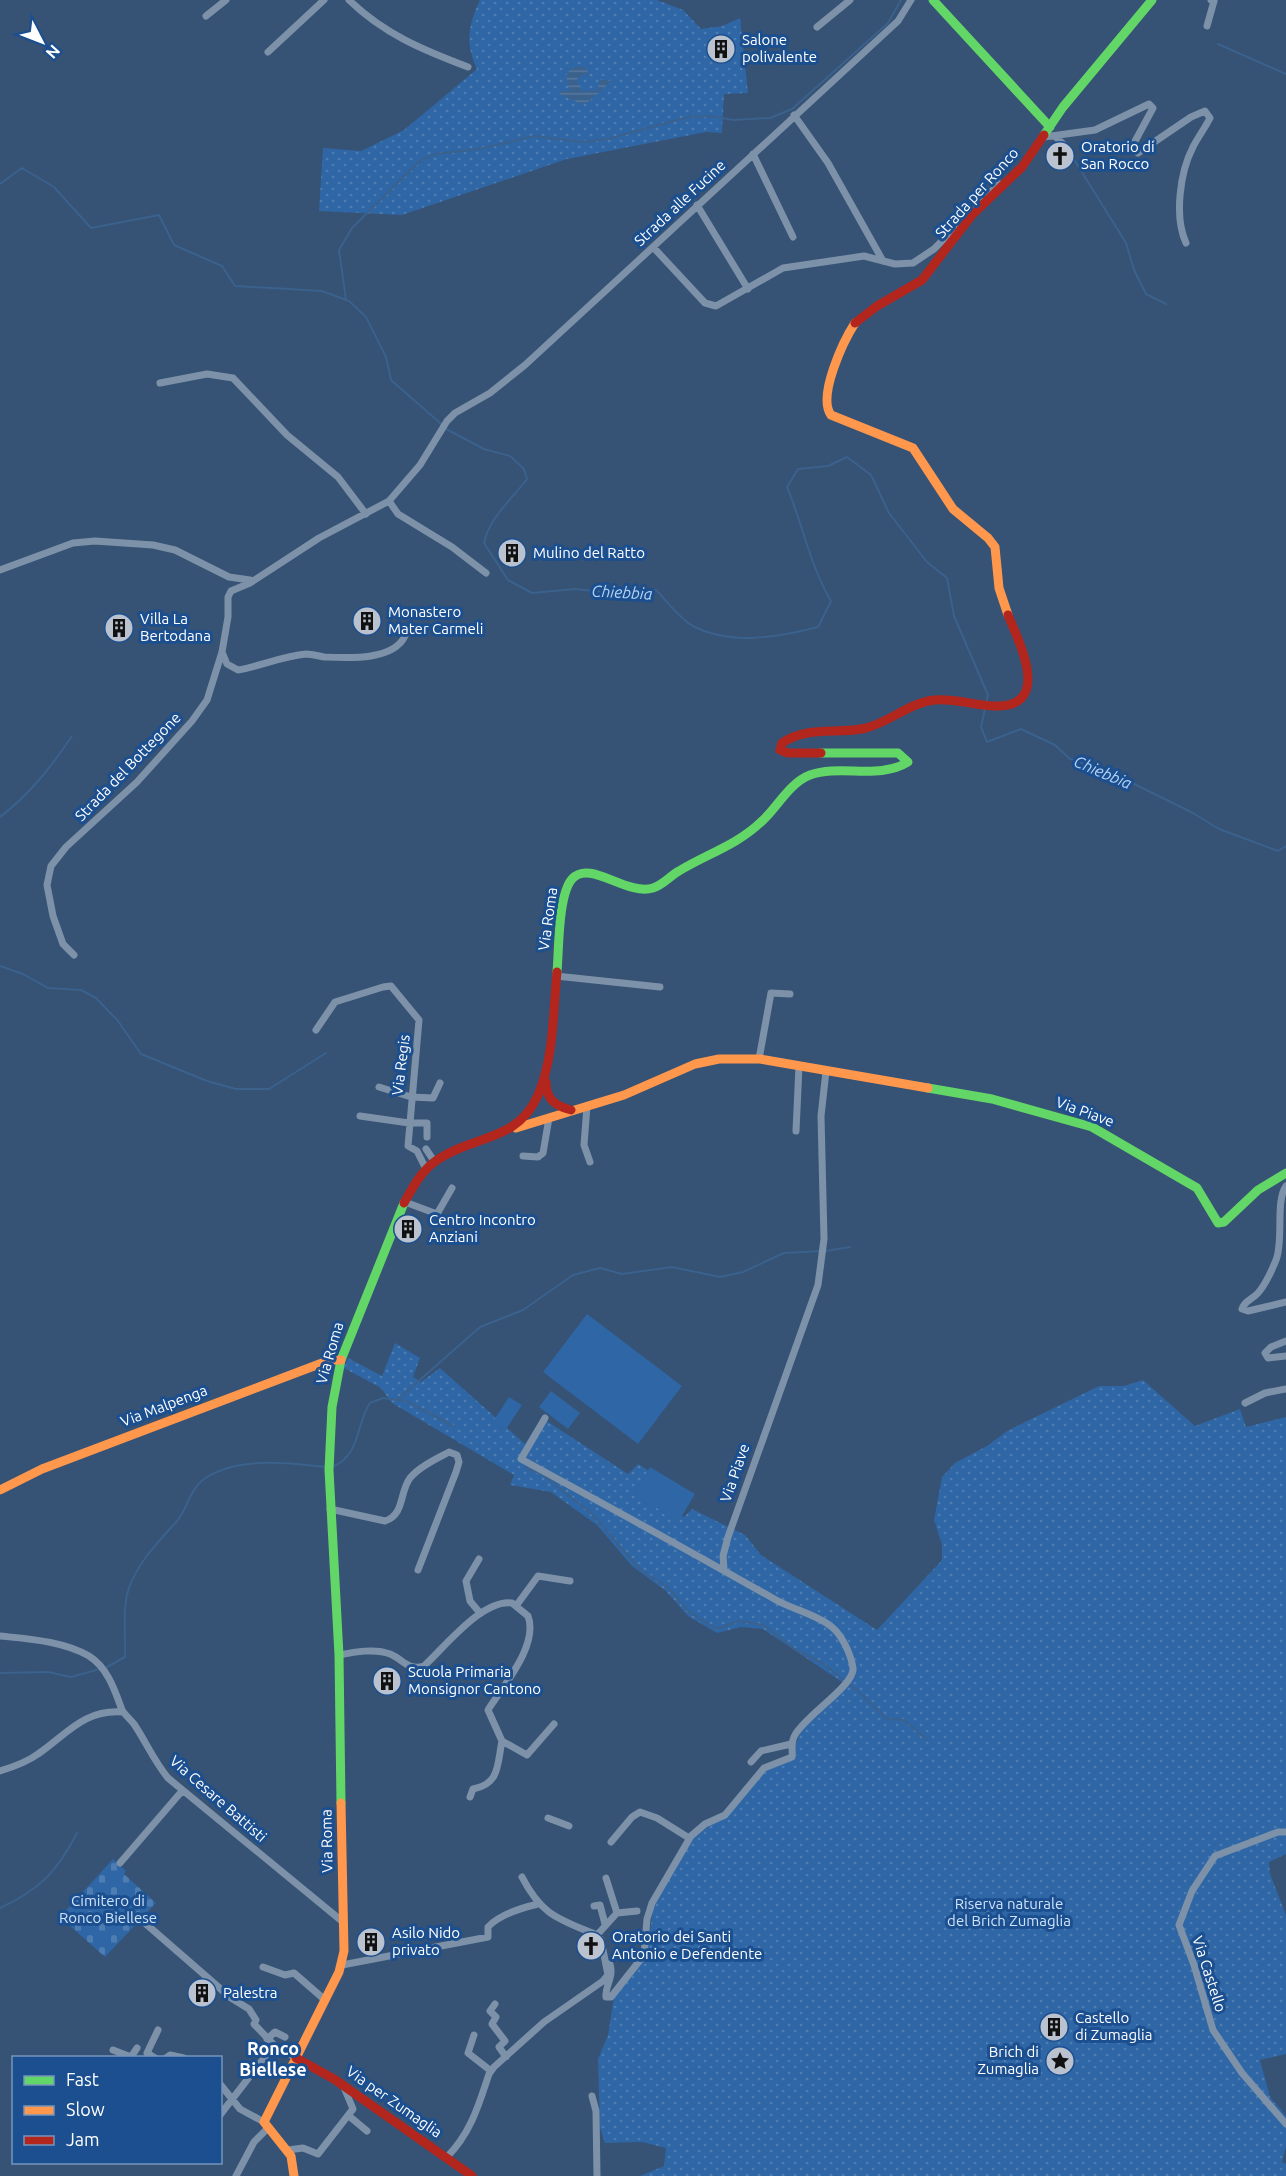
<svg xmlns="http://www.w3.org/2000/svg" width="1286" height="2176" viewBox="0 0 1286 2176" font-family="Ubuntu,sans-serif">
<defs>
<pattern id="cemetery-stones" width="16" height="16" patternUnits="userSpaceOnUse" patternTransform="scale(1.5)"><rect width="16" height="16" fill="#2f66a5"/><path d="M2 7V4a2 2 0 0 1 4 0v3zM10 15v-3a2 2 0 0 1 4 0v3z" fill="#4e7db2"/></pattern>
<pattern id="park-dots" width="8" height="8" patternUnits="userSpaceOnUse" patternTransform="scale(1.5)"><rect width="8" height="8" fill="#2f66a5"/><path d="M2 2h.1M6 6h.1" fill="none" stroke="#4e7db2" stroke-width="1.8" stroke-linecap="round"/></pattern>
<pattern id="water-rules" width="6" height="5" patternUnits="userSpaceOnUse" patternTransform="scale(1.5)"><rect width="6" height="5" fill="#3b618d"/><path d="M0 2.5h6" fill="none" stroke="#58799e"/></pattern>
</defs>
<rect width="100%" height="100%" fill="#365274"/>
<path fill="url(#cemetery-stones)" d="M113,1859L126,1871L124,1874L156,1903L105,1957L60,1917Z"/>
<path fill="url(#park-dots)" d="M480,0H657L683,10L701,29L722,26L740,18L748,93L724,94L722,133L706,132L567,159L402,215L319,211L323,148L361,151L404,130L477,69C465,44 468,25 480,0Z
M395,1343L420,1358L413,1377L421,1382L440,1368L525,1444L542,1418L628,1474L638,1464L659,1477L657,1498L684,1517L692,1509L745,1535L761,1555L877,1630L942,1560V1544L934,1520L942,1477L955,1463L987,1446L1007,1431L1099,1386H1124L1143,1380L1195,1426L1240,1409L1246,1427L1286,1417V1854L1269,1862L1270,1874L1286,1915V2054L1260,2060L1270,2097L1286,2116V2146L1282,2162L1286,2164V2176H640L664,2166L666,2148L642,2142L605,2143L600,2128L598,2059L608,2035L614,1997L646,1958L654,1903L692,1839L713,1823L766,1770C775,1764 785,1764 795,1758C793,1723 827,1709 848,1686L763,1629L741,1627L717,1633L688,1616L666,1591L632,1566L597,1525L551,1492L510,1485L514,1475L392,1403L381,1388L344,1368L348,1358L382,1376Z"/>
<path fill="#2f66a5" d="M587,1314L682,1386L638,1444L543,1372Z
M551,1391L580,1413L568,1429L539,1407Z
M509,1397L522,1405L505,1431L492,1423Z
M650,1467L695,1494L679,1521L634,1495Z"/>
<path fill="url(#water-rules)" d="M580,66L586,68L589,75L584,74L577,79L581,91H597L600,79L611,81L588,102L581,104L560,94V91H570L566,76L570,69Z"/>
<g fill="none" stroke-linecap="round" stroke-linejoin="round">
<path stroke="#3b618d" stroke-width="2" d="M1218,44L1286,74
M1070,153L1126,243L1134,270L1146,294L1166,304
M0,184L22,168L54,187L91,228L159,215L174,245L222,266L235,286L322,291L349,301L366,317L386,357L391,380L448,430L484,449L510,456L524,469L527,479C512,499 489,518 484,543L508,580L532,593L575,589L622,594L656,590C667,601 680,619 693,626C731,646 779,637 818,627L831,601C810,566 803,525 787,487L798,469L828,466L847,457L871,475L889,513L927,562L947,578L954,616L988,695L986,704
M346,300L339,250L352,228L421,160L436,154L479,149L535,136L582,142L608,139L688,117L711,116L733,120L770,118L792,109L888,23L901,0
M985,709L981,727L987,742L1021,729L1055,745L1070,759L1112,773L1193,813L1219,829L1278,851L1286,846
M0,817C30,794 51,767 72,736
M0,966L23,974L48,988L81,990L96,998L118,1021L141,1054L207,1081L236,1089H269L326,1053
M826,1251L850,1247
M398,1400L406,1401L455,1427
M332,1467C361,1456 356,1423 370,1403L383,1398L397,1400L480,1327L523,1310L573,1275L600,1268L622,1274L672,1267L720,1277L743,1272L784,1253L821,1251
M526,1468L542,1474L591,1513L639,1568L668,1588L689,1612L717,1629L739,1621L763,1625L796,1650L822,1663L860,1693
M105,1668L125,1657C126,1636 122,1607 129,1588C138,1562 159,1541 177,1521C188,1508 189,1490 204,1479C239,1456 288,1463 326,1467
M0,1673L48,1672L71,1677L100,1669
M862,1695L887,1719L904,1720L926,1739
M0,1908C39,1890 57,1872 77,1833"/>
<path stroke="#7d92a8" stroke-width="7" d="M349,0C384,34 423,50 468,67
M206,16L226,0
M1207,26L1214,1L1211,0
M817,27L850,0
M268,52L324,0
M794,115L828,163L883,261
M1055,136L1067,148
M1044,137L1095,130L1149,104L1153,108L1133,145V149L1138,153L1191,117L1205,111L1210,118C1205,128 1198,137 1193,147C1180,172 1174,217 1186,243
M753,154L793,237
M697,205L748,289
M653,247L705,303L716,306L783,268L864,256L895,264L913,263L934,249L999,184
M160,383L207,374L233,378L287,435L338,477L366,514
M389,501L398,514L452,547L486,573
M0,570L73,543L95,541L153,545L175,550L229,577L250,580
M222,652L227,664L238,670C261,666 283,656 306,654C312,654 318,656 324,657C348,658 393,661 405,636L403,630
M74,955L63,944L53,916L47,885L51,866L66,847L137,782L192,721L207,700L222,652L228,617V597L231,591L250,583L319,538L389,501L420,465L447,421L455,413L490,393L525,365L898,21L911,0
M556,976L660,987
M316,1030L335,1002L383,987L391,986L419,1020L408,1146L417,1151L426,1169
M759,1059L771,993L790,994
M379,1087L411,1097L433,1098L440,1083
M587,1106L584,1145L590,1162
M360,1116L409,1123H427V1137
M796,1131L799,1066
M426,1149L434,1161
M523,1156L538,1157L543,1153L549,1118
M1286,1186C1275,1202 1284,1240 1276,1260C1272,1270 1265,1285 1258,1293C1252,1300 1245,1300 1242,1309L1248,1311L1286,1302
M405,1202L437,1214L452,1188
M1286,1341L1271,1347L1265,1353L1268,1358L1286,1356
M1245,1403L1265,1393L1286,1389
M545,1418L521,1459C606,1505 691,1552 776,1600C792,1609 820,1616 833,1628C843,1637 851,1655 853,1668C855,1685 805,1716 795,1735C790,1743 793,1749 792,1757L764,1768L725,1815L705,1824L691,1836L652,1903L647,1919L644,1955L611,1997H606C605,1985 614,1978 610,1964H606
M330,1509L385,1521C405,1514 399,1493 410,1478C419,1467 436,1459 449,1452L457,1455L459,1462L456,1472L418,1570
M479,1559L466,1581L470,1601L480,1613
M724,1569L723,1556L728,1537L818,1285L824,1239L821,1116L826,1071
M516,1606L538,1576L570,1581
M0,1636C29,1639 63,1641 89,1656C108,1668 115,1691 122,1710C125,1715 130,1719 134,1724C146,1742 154,1761 168,1778L343,1922
M339,1655C354,1652 375,1648 390,1654C404,1660 408,1671 424,1666C445,1647 482,1599 512,1603L528,1616C539,1645 503,1686 488,1710L502,1741L527,1755L554,1724
M751,1762L761,1751L791,1744
M0,1771C13,1767 27,1762 38,1754C67,1734 84,1709 123,1712
M470,1797L473,1789C500,1784 497,1765 502,1741
M548,1818L569,1826
M1286,1832H1278L1215,1856L1192,1891L1179,1925L1194,1965L1213,2030L1242,2073L1286,2124
M611,1842L632,1817L640,1812L657,1818L689,1838
M120,1863L182,1791
M594,1906L600,1905L605,1924
M617,1913L637,1911
M146,1924L231,1998L249,2009L256,2020L254,2024L274,2045L296,2058
M597,1935L617,1913L606,1878
M342,1965L488,1937V1927C500,1914 521,1908 538,1904
M263,1967L285,1975L294,1973L325,2000
M495,2004L490,2011L496,2017L492,2024L505,2041L499,2047L506,2057
M474,2035L468,2053L491,2071
M267,2039L275,2032L285,2037
M113,2050L131,2057L137,2048
M155,2058L147,2053L158,2030
M166,2058L170,2055L184,2058
M220,2084L240,2109L264,2122
M592,2096L596,2111L597,2176
M220,2115L274,2045
M349,2116L367,2131
M288,2150L303,2148L318,2154L353,2109L343,2085
M447,2157C471,2133 479,2104 489,2074L494,2067L544,2022L603,1981L608,1975L601,1940L597,1935C559,1919 542,1916 522,1877
M236,2176L254,2142L267,2129"/>
<path stroke="#63d668" stroke-width="9" d="M933,0L1050,127
M1044,135L1063,107L1152,0
M557,972C559,950 558,895 572,879C590,859 626,896 653,888C663,885 670,876 679,871C707,854 737,845 761,822C777,808 789,783 810,775C841,764 879,780 908,762L898,753H821
M928,1088L992,1099L1092,1127L1197,1188L1218,1223L1224,1222L1258,1190L1286,1173
M341,1803L339,1655L329,1470L332,1407L341,1360L404,1203"/>
<path stroke="#ff974d" stroke-width="9" d="M855,323C844,340 817,396 831,415L913,448L953,509L988,538L995,547L999,588L1008,615
M516,1128L624,1095L695,1064L719,1059H760L928,1088
M0,1490L42,1469L330,1360H341
M294,2176L291,2156L264,2122L339,1972L344,1951L341,1803"/>
<path stroke="#b3261e" stroke-width="9" d="M855,323L877,306L922,280L972,215L1022,167L1044,135
M821,753H788L780,750L782,743C809,725 836,735 866,728C890,722 909,703 934,700C954,698 973,705 993,706C1053,709 1020,644 1008,615
M546,1082C546,1099 555,1106 571,1110
M404,1203C413,1187 421,1171 437,1160C473,1135 518,1142 538,1095C554,1058 553,1012 557,972
M296,2058L334,2079L472,2176"/>
</g>
<defs>
<g id="building-disc" transform="scale(1.5)"><circle r="9.5" fill="#b9c2ce" stroke="#1b4f8f"/><path d="M-4-6H4V6H1V3H-1V6H-4ZM-2.5-4.3h1.7v1.8h-1.7ZM.8-4.3h1.7v1.8H.8ZM-2.5-1h1.7V.8h-1.7ZM.8-1h1.7V.8H.8Z" fill="#111"/></g>
<g id="church-disc" transform="scale(1.5)"><circle r="9.5" fill="#b9c2ce" stroke="#1b4f8f"/><path d="M-1.2-6h2.4v3.5h3.3v2.4h-3.3V6h-2.4V-.1h-3.3v-2.4h3.3Z" fill="#111"/></g>
<g id="sight-disc" transform="scale(1.5)"><circle r="9.5" fill="#b9c2ce" stroke="#1b4f8f"/><path d="M0-6L1.8-2.2L6-1.7L2.9 1.2L3.7 5.4L0 3.3L-3.7 5.4L-2.9 1.2L-6-1.7L-1.8-2.2Z" fill="#111"/></g>
</defs>
<g fill-rule="evenodd">
<use href="#building-disc" x="721" y="49"/>
<use href="#church-disc" x="1060" y="156"/>
<use href="#building-disc" x="512" y="553"/>
<use href="#building-disc" x="367" y="621"/>
<use href="#building-disc" x="119" y="628"/>
<use href="#building-disc" x="408" y="1229"/>
<use href="#building-disc" x="387" y="1681"/>
<use href="#building-disc" x="371" y="1942"/>
<use href="#church-disc" x="591" y="1946"/>
<use href="#building-disc" x="202" y="1993"/>
<use href="#building-disc" x="1054" y="2027"/>
<use href="#sight-disc" x="1060" y="2061"/>
</g>
<g text-anchor="middle" stroke-width="6" stroke-linejoin="round" paint-order="stroke">
<g font-size="15" fill="#fff" stroke="#1b4f8f" text-anchor="start">
<text x="742" y="45">Salone<tspan x="742" dy="17">polivalente</tspan></text>
<text x="1081" y="152">Oratorio di<tspan x="1081" dy="17">San Rocco</tspan></text>
<text x="533" y="558">Mulino del Ratto</text>
<text x="388" y="617">Monastero<tspan x="388" dy="17">Mater Carmeli</tspan></text>
<text x="140" y="624">Villa La<tspan x="140" dy="17">Bertodana</tspan></text>
<text x="429" y="1225">Centro Incontro<tspan x="429" dy="17">Anziani</tspan></text>
<text x="408" y="1677">Scuola Primaria<tspan x="408" dy="17">Monsignor Cantono</tspan></text>
<text x="392" y="1938">Asilo Nido<tspan x="392" dy="17">privato</tspan></text>
<text x="612" y="1942">Oratorio dei Santi<tspan x="612" dy="17">Antonio e Defendente</tspan></text>
<text x="223" y="1998">Palestra</text>
<text x="1075" y="2023">Castello<tspan x="1075" dy="17">di Zumaglia</tspan></text>
<text x="1039" y="2057" text-anchor="end">Brich di<tspan x="1039" dy="17">Zumaglia</tspan></text>
</g>
<g font-size="15" fill="#fff" stroke="#1b4f8f">
<text transform="translate(977 193) rotate(-48)" y="5">Strada per Ronco</text>
<text transform="translate(680 203) rotate(-43)" y="5">Strada alle Fucine</text>
<text transform="translate(128 767) rotate(-46)" y="5">Strada del Bottegone</text>
<text transform="translate(548 919) rotate(-82)" y="5">Via Roma</text>
<text transform="translate(401 1065) rotate(-83)" y="5">Via Regis</text>
<text transform="translate(1085 1112) rotate(20)" y="5">Via Piave</text>
<text transform="translate(330 1353) rotate(-74)" y="5">Via Roma</text>
<text transform="translate(164 1406) rotate(-21)" y="5">Via Malpenga</text>
<text transform="translate(735 1473) rotate(-71)" y="5">Via Piave</text>
<text transform="translate(218 1799) rotate(41)" y="5">Via Cesare Battisti</text>
<text transform="translate(327 1841) rotate(-91)" y="5">Via Roma</text>
<text transform="translate(1209 1974) rotate(72)" y="5">Via Castello</text>
<text transform="translate(394 2102) rotate(35)" y="5">Via per Zumaglia</text>
</g>
<g font-size="15" fill="#cfe3fa" stroke="#1b4f8f">
<text x="108" y="1906">Cimitero di<tspan x="108" dy="17">Ronco Biellese</tspan></text>
<text x="1009" y="1909">Riserva naturale<tspan x="1009" dy="17">del Brich Zumaglia</tspan></text>
</g>
<g font-size="16" font-style="italic" fill="#b5d3f5" stroke="#1b4f8f">
<text transform="translate(622 592) rotate(3)" y="6">Chiebbia</text>
<text transform="translate(1103 772) rotate(23)" y="6">Chiebbia</text>
</g>
<g font-size="18" font-weight="bold" fill="#fff" stroke="#1b4f8f">
<text x="273" y="2055">Ronco<tspan x="273" dy="21">Biellese</tspan></text>
</g>
</g>
<rect x="12" y="2056" width="210" height="108" fill="#1b4f8f" stroke="#7695bc" stroke-width="1.5"/>
<rect x="24" y="2076" width="30" height="9" fill="#63d668" stroke="#7695bc" stroke-width="1.5"/>
<text x="66" y="2086" font-size="18" fill="#ffffff">Fast</text>
<rect x="24" y="2106" width="30" height="9" fill="#ff974d" stroke="#7695bc" stroke-width="1.5"/>
<text x="66" y="2116" font-size="18" fill="#ffffff">Slow</text>
<rect x="24" y="2136" width="30" height="9" fill="#b3261e" stroke="#7695bc" stroke-width="1.5"/>
<text x="66" y="2146" font-size="18" fill="#ffffff">Jam</text>
<g transform="translate(42 42) rotate(132)" stroke="#1b4f8f" stroke-width="4.5" paint-order="stroke">
<path d="M0-4.5L10 22L0 15L-10 22Z" fill="#ffffff"/>
<text y="-9" font-size="16" font-weight="bold" text-anchor="middle" fill="#ffffff">N</text>
</g>
</svg>
